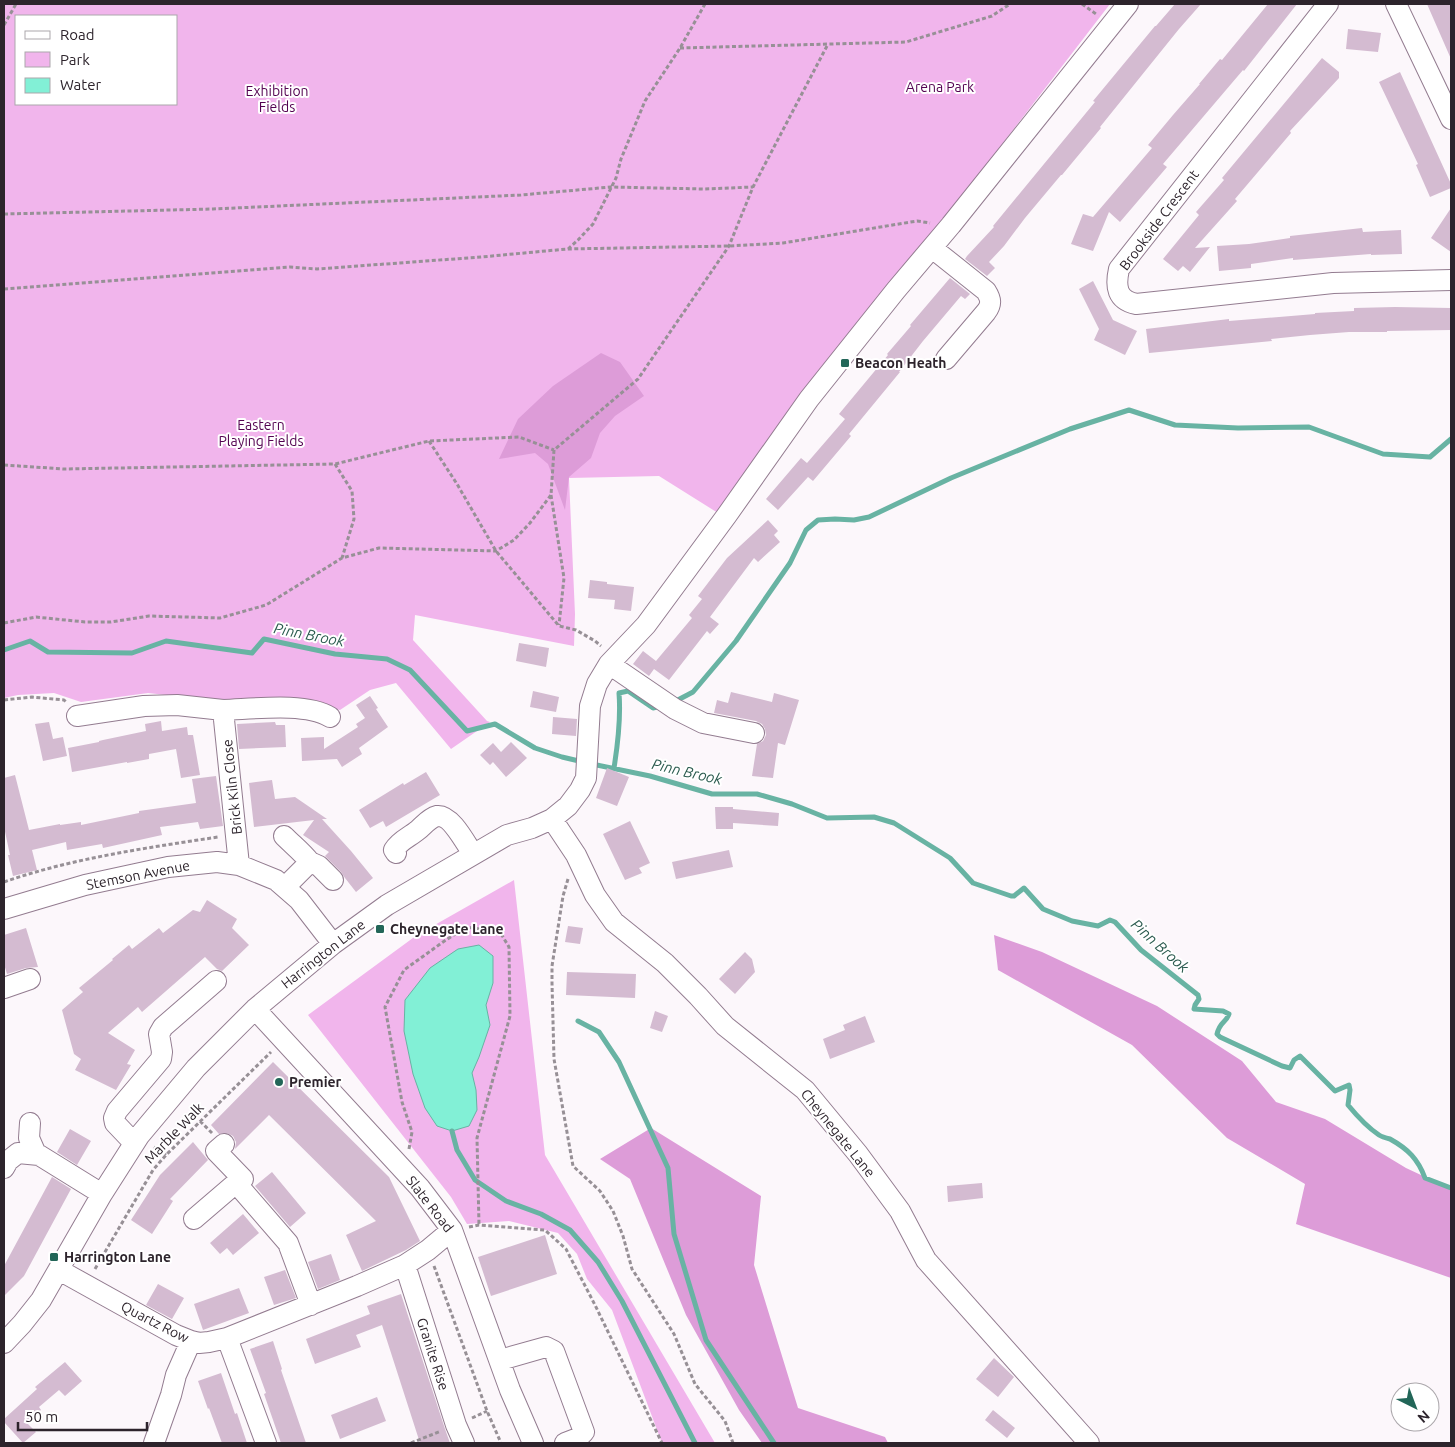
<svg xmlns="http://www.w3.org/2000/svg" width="1455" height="1447" viewBox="0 0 1455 1447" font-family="Ubuntu,sans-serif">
<rect width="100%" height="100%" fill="#fcf7fb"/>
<path fill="#f1b5ec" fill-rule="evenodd" d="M4,4H1110L718,513L659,476L569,478L575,614L574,646L415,615L413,640L487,721L490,722L451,749L396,683L370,690L340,710L293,699L230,702L148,693L81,702L54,693L18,695L4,698ZM16,16H176V104H16Z
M514,880L545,1155L715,1443H662L612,1310L587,1279L577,1254L558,1233L509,1221L467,1224L451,1197L308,1015L417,935Z"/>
<path fill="#dd9cd8" d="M601,353L620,362L644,396L615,416L600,433L591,458L569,477L565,510L548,464L535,453L499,459L518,419L553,386Z
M994,935L1042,952L1157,1006L1242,1061L1276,1102L1325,1119L1406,1168L1451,1189V1278L1296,1224L1305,1184L1227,1138L1132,1045L998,970Z
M651,1128L761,1196L754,1265L798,1408L885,1437L888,1443H762L739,1410L686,1315L630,1179L600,1159Z"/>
<path fill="#82f0d6" stroke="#68b3a3" d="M479,945L493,956V983L486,1005L490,1025L479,1057L472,1073L476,1090L477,1110L469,1126L452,1131L437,1126L425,1108L413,1074L404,1031L405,1000L430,968L458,949Z"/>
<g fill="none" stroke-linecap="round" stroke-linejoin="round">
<path stroke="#68b3a3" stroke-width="5" d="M4,650L30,641L48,652L132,653L166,641L252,653L264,639L335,654L387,659L410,670L467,731L495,724L535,748L562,757L583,762
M674,702L693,692L736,641L790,563L806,530L818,520L835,519L854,520L869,517L951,478L1070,429L1129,410L1175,425L1238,428L1309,427L1383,454L1430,457L1451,439
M592,764L650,776L712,794H757L792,804L827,818L874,817L894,823L950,858L973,883L1011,896H1014L1024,888L1043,909L1072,921L1098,926L1110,920L1115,922L1141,950L1198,995L1199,999L1195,1005L1194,1009L1223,1011L1229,1014C1226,1023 1220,1021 1217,1034L1220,1037L1282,1066L1290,1068L1294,1060L1300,1056L1335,1091L1349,1085L1350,1090L1348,1105C1357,1116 1367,1127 1379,1135C1382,1137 1386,1138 1390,1139C1408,1149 1418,1159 1425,1178L1451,1188
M614,768C618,743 621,718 619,693L628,691L653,708L661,706
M578,1021L599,1032L619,1062L668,1168L674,1234L706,1340L774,1443
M452,1131L457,1150L475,1180L506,1201L541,1214L570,1230L598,1262L622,1301L695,1443"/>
</g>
<path fill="#d4bbd1" d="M1175,4H1201L1179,29L1100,127L1101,128L1062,175H1061L1025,218L1004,246L989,262L995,268L987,276L965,259L967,256L994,227L993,226L1095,102L1093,101L1155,26H1156Z
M1268,4H1297L1244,71L1243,70L1163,164L1167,167L1120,222L1109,212L1093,251L1071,244L1083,214L1093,217L1152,148L1148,145L1173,115L1200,84H1199L1220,59L1222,60Z
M1427,4H1451V59Z
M1348,29L1381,33L1378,52L1346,49Z
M1322,58L1339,72V78L1290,131L1291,133L1235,199L1237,201L1195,248L1210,247L1190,272L1183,266L1178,271L1163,259L1199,215L1196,212L1224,180L1222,178Z
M1400,72L1451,184V188L1430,197L1416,165L1418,164L1379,82Z
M1451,208V252L1431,238Z
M1362,228L1363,232L1401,230L1402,254L1371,255V254L1293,260V258L1251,264V268L1219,271L1217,246L1249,244L1290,238V236Z
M950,278L970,294L965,299L961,296L923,341L899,372H900L849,434L851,436L813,481L808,477L778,510L766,499L801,458L807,463L845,419L839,414L888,355L887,354L911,326L910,325Z
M1093,281L1113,320L1137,331L1125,355L1094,340L1099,329L1079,289Z
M1395,307L1451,308V330L1387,331V332H1349L1310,335L1271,339L1272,341L1149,353L1146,329L1229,319V321L1315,314V313L1354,311V308Z
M768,520L778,531L774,535L780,542L758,562L754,558L710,617L719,624L710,634L707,631L669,680L654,669L649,676L633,664L643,651L656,661L692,618L689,615L702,599L698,596L727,558Z
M590,580L607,582V584L634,587L631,611L614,609L615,600L588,598Z
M519,643L549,648L546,667L516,661Z
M533,691L559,697L556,712L530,707Z
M731,692L772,702L774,693L799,700L785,745L778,743L773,778L752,776L757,744L763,741L766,735L765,729L762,724L756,721L714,713L717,700L728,703Z
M370,696L378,708L376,709L388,727L359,748L362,754L342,767L337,759L302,761L301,738L324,737V749L358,727L356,724L365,718L356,705Z
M553,717L577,719L576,736L552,734Z
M161,721L162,731L187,727L188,735H193L200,775L181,778L176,749L149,754V759L127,763V762L72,772L68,748L99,742V741L103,740L146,731L145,724Z
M49,722L53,739L63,737L67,756L43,761L35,724Z
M275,722L276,725H285L286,747L239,749L237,724Z
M511,742L527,758L506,777L493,762L490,765L480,755L493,743L501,752Z
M607,768L629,777L617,806L596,798Z
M426,772L440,795L386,827L383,821L370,828L359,810L403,783L404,785Z
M15,775L29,830L60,824V825L81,822V825L139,813V811L196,803L192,779L216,776L223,826L200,829L198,822L160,827L162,835L103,848L102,844L67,850L66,842L32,850L37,870L13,876L8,855H10L4,827V778Z
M272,780L275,799L295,797L327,819H322L351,851L373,878L356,892L345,878L341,872L325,856L329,852L303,835L314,820L254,827L249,783Z
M715,807H733V809L779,813L778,826L733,823V829H716Z
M630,821L650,863L639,868L642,873L625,880L603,834Z
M729,850L733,867L676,879L672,862Z
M207,900L237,919L232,928L249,945L222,971L217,969L205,957L142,1012L138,1007L108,1033L135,1050L127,1064L131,1065L116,1090L75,1070L81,1059L74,1054L62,1010L83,992L79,988L113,960L112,959L129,945L132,949L159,928L163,933L193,910L200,912Z
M568,926L583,928L580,944L565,942Z
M26,928L38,967L26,968L7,974L4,964V935Z
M745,952L752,959L755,972L735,994L719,979Z
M567,972L636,974L635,998L566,995Z
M655,1011L668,1016L662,1032L650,1028Z
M865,1016L875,1042L830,1059L823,1039L845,1030L843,1025Z
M273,1062L389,1177L420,1241L406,1250L362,1271L346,1235L376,1221L269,1115L235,1149L236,1142L233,1136L227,1133L219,1134L211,1125Z
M70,1129L91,1141L77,1165L57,1152Z
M193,1142L208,1160L170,1199L173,1201L152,1234L131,1220L160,1175Z
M272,1172L306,1213L290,1227L255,1186Z
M52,1177L71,1189L24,1276L4,1296V1266Z
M982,1183L983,1198L948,1202L947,1186Z
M243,1214L259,1233L233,1255L227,1248L220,1254L210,1243Z
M545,1235L557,1274L491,1296L478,1257Z
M331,1254L340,1280L318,1289L308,1262Z
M285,1270L296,1298L274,1305L264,1277Z
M158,1284L184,1298L172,1319L146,1305Z
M239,1288L249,1313L203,1330L194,1304Z
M401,1294L445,1429L450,1443H420L382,1325L356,1335L361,1347L315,1364L306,1339L370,1314L367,1306Z
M273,1341L282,1369L281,1370L306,1443H281L264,1394L266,1393L250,1349Z
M994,1358L1014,1377L998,1397L976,1379Z
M65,1362L82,1381L65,1396L59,1390L39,1407L41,1410L27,1423L36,1432L23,1443L4,1422V1419L37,1389L35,1387Z
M221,1373L235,1414L237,1413L247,1443H222L209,1408L208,1409L198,1381Z
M377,1397L386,1421L340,1439L331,1415Z
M993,1410L1015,1428L1007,1438L985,1420Z"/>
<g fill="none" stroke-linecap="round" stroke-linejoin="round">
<g stroke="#937c90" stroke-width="22">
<path id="minor" d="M1328,4L1119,269C1115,287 1117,300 1136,304L1333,283L1451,280
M1396,4L1451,119
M932,248L986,291C991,299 992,304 986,312L946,359
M609,664L675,709L703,723L754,733
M77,716L144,706L177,705L223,710
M552,819L576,855L595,895L614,922L665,963L698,996L725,1026L805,1090L858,1154L900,1211L926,1260L1089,1443
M284,836C293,845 302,852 310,862
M396,853L394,850C400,840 410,837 418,830C423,826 429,818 437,816C451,814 466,844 473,854
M239,865L223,710C253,709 306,702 330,717
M285,887L310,862L319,866L333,880
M4,909L85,885L168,867L217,862L239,865L276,880L299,900L333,944
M4,988L30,979
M255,1009L420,1188L452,1230L510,1390L533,1443
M30,1123L29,1138L36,1154
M134,1143L115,1123L114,1118L117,1111L161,1059L162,1052L159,1034L163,1027L216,981
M224,1144L216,1151L243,1179L236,1183
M4,1168L8,1161L18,1153L39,1155L102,1194
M194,1219L236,1183L288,1243L311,1305
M405,1265L456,1425L464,1443
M59,1270L176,1335L191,1341L199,1343L209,1342L227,1338L357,1286L405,1265L428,1250L452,1230
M227,1338L266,1443
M4,1343L22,1324L41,1300L102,1194L139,1136L196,1068L255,1009L333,944L387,905L507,835L532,828L552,819L568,806L580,790L586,778L590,706L597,684L609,664L646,625L727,515L809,399L896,290L951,225L1128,4
M500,1360L546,1347L554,1351L584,1432L578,1438L565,1443
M154,1443L171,1395L176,1375L191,1341"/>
</g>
<path stroke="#979096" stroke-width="3" stroke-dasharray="4 2.5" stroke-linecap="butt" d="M1082,4L1096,14
M4,25L16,4
M680,48L906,42L992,16L1010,4
M4,214L213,209L521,195L611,187L704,189L753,187
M568,249L578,240L593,224L616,178L621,159L645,101L680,48L705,4
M4,289L290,267L317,269L481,257L567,249L729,246L783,243L917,221L930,223
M429,441L457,484L496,551L559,626L576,630L595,641L601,646
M335,464L352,491L354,519L342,558
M4,465L64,469L335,464L429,441L519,437L554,450
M551,495L564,578L559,625
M4,623L36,617L85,622H111L149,616L220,618L266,605L342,558L379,548L496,551L514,540L530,523L551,495L554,450L638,379L729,246L753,187L828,44
M4,700L32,697L64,700L66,702
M568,879L563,896L552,966V983L554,1059L573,1166L600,1191L613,1211L623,1236L632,1269L674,1334L695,1384L725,1421L733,1443
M4,882C73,858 146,848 218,837
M200,1121L212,1133
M154,1147L166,1155
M409,1149L412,1132L402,1102L385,1007L404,970L443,942L466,927L500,932L509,947L510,1016L477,1138L479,1225
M469,1227L479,1225L545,1230L566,1249L595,1305L662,1443
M434,1266L487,1411L501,1443
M95,1269L153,1170L166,1155L271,1052
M472,1418L487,1411
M411,1443L441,1431"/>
<use href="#minor" stroke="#fff" stroke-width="20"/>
</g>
<g fill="#226658" stroke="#fff" stroke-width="2">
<rect x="840" y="358" width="10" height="10" rx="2.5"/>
<rect x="375" y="924" width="10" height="10" rx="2.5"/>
<circle cx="279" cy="1082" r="5"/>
<rect x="49" y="1252" width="10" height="10" rx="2.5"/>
</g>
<g text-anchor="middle" stroke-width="4" stroke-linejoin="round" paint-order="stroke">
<g font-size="14" fill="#530251" stroke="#fff">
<text x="940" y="92">Arena Park</text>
<text x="277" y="96">Exhibition<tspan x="277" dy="16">Fields</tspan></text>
<text x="261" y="430">Eastern<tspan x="261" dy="16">Playing Fields</tspan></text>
</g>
<g font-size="14" fill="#2d242c" stroke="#fff">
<text transform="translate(1159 220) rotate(-53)" y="5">Brookside Crescent</text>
<text transform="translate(232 787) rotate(-96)" y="5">Brick Kiln Close</text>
<text transform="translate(138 875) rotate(-11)" y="5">Stemson Avenue</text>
<text transform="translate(323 954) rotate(-38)" y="5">Harrington Lane</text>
<text transform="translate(174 1133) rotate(-46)" y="5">Marble Walk</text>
<text transform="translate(838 1133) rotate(51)" y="5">Cheynegate Lane</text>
<text transform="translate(430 1204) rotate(52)" y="5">Slate Road</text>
<text transform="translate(155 1322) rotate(27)" y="5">Quartz Row</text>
<text transform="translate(433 1354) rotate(72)" y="5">Granite Rise</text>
</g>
<g font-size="14" font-weight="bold" fill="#2d242c" stroke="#fff" text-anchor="start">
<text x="855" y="368">Beacon Heath</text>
<text x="390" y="934">Cheynegate Lane</text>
<text x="289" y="1087">Premier</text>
<text x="64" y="1262">Harrington Lane</text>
</g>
<g font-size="15" font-style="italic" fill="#2b5b4f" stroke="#fff">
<text transform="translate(309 635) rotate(11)" y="5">Pinn Brook</text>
<text transform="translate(687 772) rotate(13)" y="5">Pinn Brook</text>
<text transform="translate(1160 946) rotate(42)" y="5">Pinn Brook</text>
</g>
</g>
<rect width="1455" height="1447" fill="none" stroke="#2d242c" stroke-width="10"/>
<rect x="15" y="15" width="162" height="90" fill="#ffffff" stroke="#aba7ab"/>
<rect x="25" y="31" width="25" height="8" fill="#ffffff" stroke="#aba7ab"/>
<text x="60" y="40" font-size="15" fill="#2d242c">Road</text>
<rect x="25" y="52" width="25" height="15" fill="#f1b5ec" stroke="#aba7ab"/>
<text x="60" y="65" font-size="15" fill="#2d242c">Park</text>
<rect x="25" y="78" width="25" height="15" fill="#82f0d6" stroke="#aba7ab"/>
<text x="60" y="90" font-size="15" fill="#2d242c">Water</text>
<g transform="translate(1415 1407) rotate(138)"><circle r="24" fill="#ffffff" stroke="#aba7ab"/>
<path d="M0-4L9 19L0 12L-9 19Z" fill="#226658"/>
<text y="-8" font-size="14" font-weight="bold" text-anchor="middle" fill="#2d242c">N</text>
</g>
<path d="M18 1422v8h129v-8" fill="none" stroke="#2d242c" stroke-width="2.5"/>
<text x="25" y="1422" font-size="15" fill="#2d242c" stroke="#ffffff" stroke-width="4" paint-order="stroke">50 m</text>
</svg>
